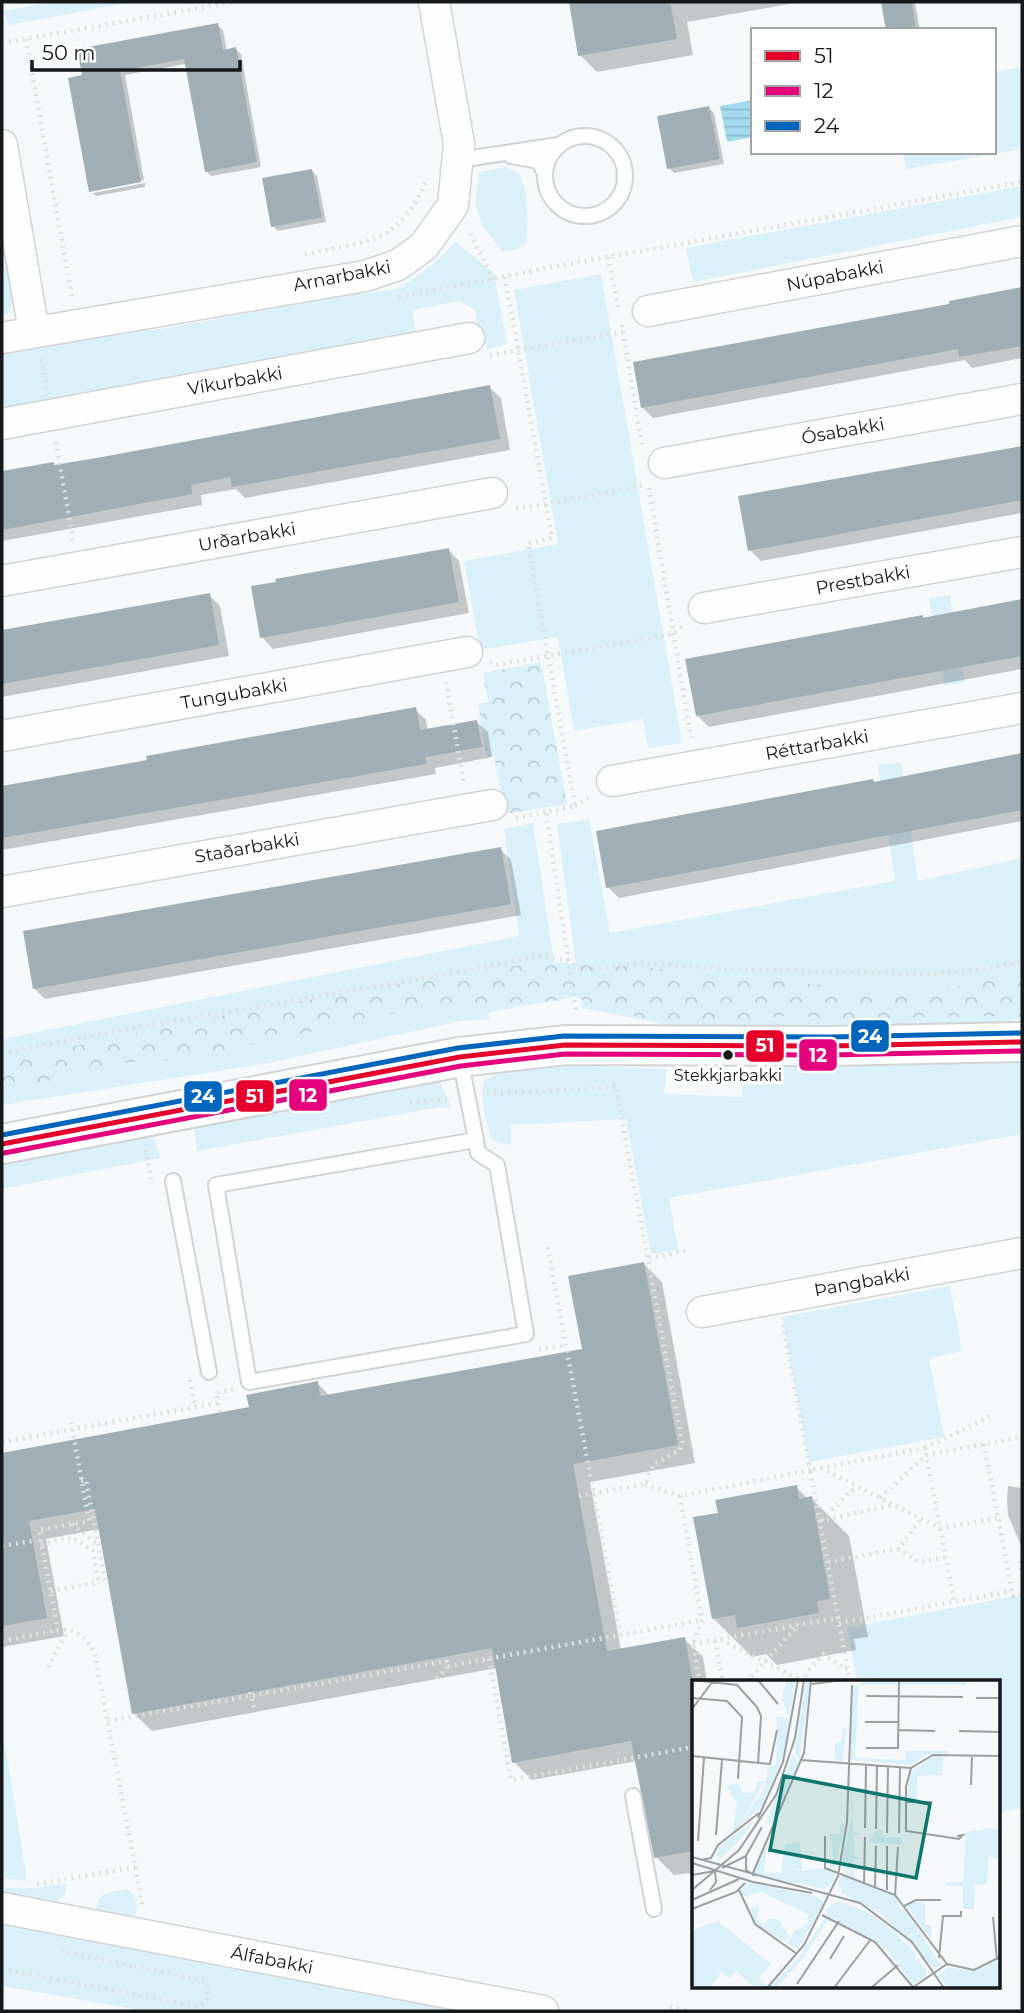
<svg xmlns="http://www.w3.org/2000/svg" width="1024" height="2013" viewBox="0 0 1024 2013" font-family="Montserrat,sans-serif">
<defs>
<pattern id="forest-crowns" width="20" height="18" patternUnits="userSpaceOnUse" patternTransform="scale(1.75)"><rect width="20" height="18" fill="#dbf1fa"/><path d="M2 6a3 3 0 1 1 6 0M12 15a3 3 0 1 1 6 0" fill="none" stroke="#bbced6"/></pattern>
<pattern id="water-rules" width="6" height="5" patternUnits="userSpaceOnUse" patternTransform="scale(1.75)"><rect width="6" height="5" fill="#a3daee"/><path d="M0 2.5h6" fill="none" stroke="#8cbacc"/></pattern>
</defs>
<rect width="100%" height="100%" fill="#f5f9fa"/>
<path fill="#dbf1fa" d="M52,2H132L9,25L3,11Z
M1022,67V149L906,169L903,152H994V72Z
M506,167C511,169 516,171 520,176C529,189 528,227 526,243L515,250L502,251L482,225L475,204L479,172Z
M1022,186V217L693,282L686,248Z
M2,229L14,293L9,314L2,316Z
M456,242L494,273L507,344L487,349L477,324L475,310L459,301L412,310L416,336L2,409V351L166,328L344,296L398,289L431,266Z
M601,274L682,743L648,748L643,719L574,731L558,637L480,650L464,561L558,544L514,290Z
M950,595L965,682L944,686L929,598Z
M901,762L918,881L1022,858V1018L950,1031L698,1027L670,1025L582,1008L557,824L589,819L610,933L895,881L878,765Z
M533,823L560,1001L488,996L489,1019L461,1021L268,1063L2,1105V1039L519,936L504,829Z
M831,1056L1022,1061V1134L669,1198L678,1250L651,1254L626,1119L511,1125V1145L493,1141C486,1122 479,1101 484,1081C515,1057 625,1069 667,1069L664,1094L742,1097L743,1071Z
M440,1082L451,1107H440L197,1151L193,1120Z
M152,1131L160,1158L2,1189V1164L22,1156Z
M950,1286L962,1351L929,1358L944,1437L809,1462L782,1317Z
M1022,1590V1808L998,1812V1682H857L847,1628L1021,1595Z
M2,1743L6,1750L27,1881L2,1878Z
M67,1883L65,1895L49,1905L4,1893L5,1888H34Z
M128,1889C139,1896 138,1908 134,1919L96,1912C97,1890 109,1893 128,1889Z
M2,1923L464,2011H146L2,1986Z"/>
<path fill="url(#forest-crowns)" d="M541,662L567,804L505,814L494,756L487,757L478,704L488,702L483,673Z
M541,962L631,966L863,989L961,986L1022,971V1017L981,1016L862,1019L779,1016L734,1025L693,1019L641,1018L574,997L489,1012H399L223,1051L199,1052L170,1060L130,1062L29,1085L2,1094V1062C180,1021 361,989 541,962Z"/>
<path fill="url(#water-rules)" d="M753,100V137L727,142L720,106Z"/>
<path fill="#0003" d="M570,2H801L687,22L693,55L597,72L580,55Z
M883,2H915L920,30H887Z
M217,25L223,30L227,51L235,49L241,54L261,167L211,176L206,171L186,64L125,75L144,180L92,189V192L84,77Z
M709,108L714,113L724,164L674,173L669,168Z
M312,171L317,176L326,222L278,231L273,226Z
M145,183V187L96,196L93,193Z
M1022,289V358L972,368L965,360L653,418L642,407L951,305V302Z
M489,387L501,398L510,450L245,498L236,489L201,495L202,505L2,541V473L53,464L56,466Z
M1022,447V513L761,561L750,550L740,498Z
M448,549L459,561L469,613L273,649L262,637Z
M209,595L220,606L229,656L2,697V632Z
M1022,600V669L709,727L698,716L687,660Z
M415,709L426,720L428,731L477,722L488,732L492,757L435,768L436,774L2,850V788L149,762Z
M1022,754V821L619,898L608,887L875,784Z
M500,849L511,860L521,915L45,999L34,988Z
M644,1264L662,1282L695,1463L590,1482L621,1650L684,1639L703,1657L707,1682H693V1877L689,1873L674,1875L656,1857L637,1761L532,1780L514,1762L497,1668L152,1731L133,1713L100,1529L46,1539L64,1636L2,1647V1455L251,1408L317,1383L330,1396L584,1350Z
M1008,1486L1022,1488V1548L1008,1515L1007,1500Z
M796,1487L808,1499L811,1498L849,1536L868,1637L854,1639L856,1650L777,1665L766,1654L752,1657L714,1619L720,1514Z"/>
<path fill="#9fafb5" d="M569,2H670L677,39L578,56Z
M881,2H912L916,30H886Z
M218,23L223,50L236,47L257,162L205,172L184,59L120,71L141,182L89,192L68,78L82,75L77,49Z
M709,106L720,159L667,169L657,116Z
M312,169L322,217L271,227L262,178Z
M1022,287V346L959,357L958,349L641,408L633,362L949,304V301Z
M490,385L500,439L232,487L230,477L191,485L192,494L2,530V471L54,462V465L102,457Z
M1022,446V500L748,551L738,496Z
M449,548L459,602L260,638L251,586L276,582L275,579Z
M210,593L219,645L2,684V630Z
M1022,599V656L696,716L685,659L923,615V618Z
M416,707L420,730L477,720L482,747L425,757L426,764L2,838V786L147,760L146,756Z
M1022,753V810L606,888L596,831L873,779L874,782Z
M501,847L511,904L33,989L23,931Z
M644,1262L678,1445L573,1464L607,1651L685,1637L693,1682V1851L654,1858L631,1741L512,1763L492,1648L132,1714L95,1509L29,1521L47,1618L2,1626V1453L249,1407L246,1395L318,1381L320,1396L582,1349L568,1276Z
M797,1485L799,1499L812,1496L830,1599L817,1601L819,1613L737,1628L735,1615L712,1619L693,1517L718,1513L715,1500Z"/>
<g fill="none" stroke-linecap="round" stroke-linejoin="round">
<g stroke="#d1d4d5" stroke-width="18">
<path id="lane" d="M545 176a40 40 0 1 1 80 0a40 40 0 1 1-80 0Z
M511,156L539,161L545,174
M458,160L559,145
M460,1058L476,1140L478,1153L497,1165L526,1334L249,1382L216,1185L476,1140
M173,1181L209,1372
M633,1796L654,1909"/>
</g>
<g stroke="#d1d4d5" stroke-width="33">
<path id="street" d="M2,145L34,332
M648,311L1022,241
M2,338L365,276L398,265L424,246L453,205L459,144L434,2
M2,424L469,338
M664,463L1022,399
M2,581L492,493
M704,608L1022,552
M2,736L467,652
M612,781L1022,708
M2,892L492,805
M702,1312L1022,1253
M2,1908L543,2011"/>
</g>
<g stroke="#d1d4d5" stroke-width="42">
<path id="secondary" d="M2,1144L460,1057L565,1045L830,1046L1022,1042"/>
</g>
<path stroke="#e0e1e1" stroke-width="4.5" stroke-dasharray="2 5" stroke-linecap="butt" d="M26,39L72,298
M2,43L234,2
M470,234L494,279
M305,254C326,250 374,243 390,231C405,220 419,200 425,182
M608,257L618,307
M505,277L552,538L528,543L575,806L546,812L576,1012
M399,297L552,267L1022,182
M622,325L642,445
M490,355L623,332
M42,359L47,388
M56,442L73,540
M649,488L691,738
M516,508L546,504L645,485
M490,662L495,665L673,634L684,625
M446,682L464,784
M575,806L591,796
M516,818L546,812
M2,1053L149,1025L421,979L539,956L567,960L583,970L642,963L726,969L923,974L964,972L1022,962
M487,1094L615,1087
M410,1103L447,1099
M146,1150L151,1179
M649,1258L690,1250
M539,1349L566,1345
M190,1380L195,1407
M220,1412L216,1393L233,1389
M71,1422L89,1521L39,1530L58,1630C77,1629 89,1638 95,1656L143,1908
M2,1442L218,1403
M984,1444L1013,1596L1022,1595
M925,1448L993,1415
M821,1468L940,1528L998,1518
M81,1481L86,1480L105,1581
M645,1484L680,1496L810,1470L783,1325
M579,1496L645,1484L653,1465L680,1450L682,1442L614,1078
M680,1496L702,1620L693,1644L700,1682
M880,1498L926,1455L1022,1437
M822,1520L856,1486
M820,1521L893,1505
M72,1524L98,1545
M41,1544L72,1537L93,1551L99,1582
M2,1546L32,1541
M898,1549L919,1562L946,1557
M1022,1557H1019L1022,1576
M828,1562L898,1549L921,1519
M51,1591L100,1582
M838,1618L810,1470L925,1448L954,1601
M839,1623L1012,1591
M620,1635L702,1620
M721,1640L805,1682
M2,1641L58,1630
M715,1641L723,1682
M693,1644L838,1618L850,1682
M489,1659L511,1780L693,1747
M448,1666L620,1635L547,1244
M48,1667L68,1630
M437,1679L448,1666L446,1656
M800,1681L823,1654L847,1670
M747,1682L795,1628
M250,1692L254,1709
M108,1721L447,1661
M2,1806V1864
M37,1884L137,1867
M61,1951L134,1966
M2,1969L196,2006L203,2004L208,1998L207,1983L202,1980L134,1966
M670,2007L690,2011"/>
<use href="#lane" stroke="#fefefe" stroke-width="14"/>
<use href="#street" stroke="#fefefe" stroke-width="30"/>
<use href="#secondary" stroke="#fefefe" stroke-width="38"/>
<g stroke="#fff" stroke-width="10">
<path id="bus-1" d="M2,1144L460,1057L565,1045L830,1046L1022,1042"/>
</g>
<g stroke="#fff" stroke-width="10">
<path id="bus-2" d="M4,1153L461,1066L565,1054L830,1055L1022,1051"/>
</g>
<g stroke="#fff" stroke-width="10">
<path id="bus-3" d="M2,1135L458,1048L564,1036L830,1037L1022,1033"/>
</g>
<use href="#bus-1" stroke="#e4002b" stroke-width="5"/>
<use href="#bus-2" stroke="#e5007d" stroke-width="5"/>
<use href="#bus-3" stroke="#0065bd" stroke-width="5"/>
</g>
<circle fill="#16191a" stroke="#fff" stroke-width="2.5" cx="728" cy="1055" r="6"/>
<g text-anchor="middle" stroke-width="7" stroke-linejoin="round" paint-order="stroke">
<g font-size="16" fill="#16191a" stroke="#fff">
<text x="728" y="1081">Stekkjarbakki</text>
</g>
<g font-size="18" fill="#16191a" stroke="#fff">
<text transform="translate(342 276) rotate(-11)" y="6">Arnarbakki</text>
<text transform="translate(835 276) rotate(-11)" y="6">Núpabakki</text>
<text transform="translate(235 381) rotate(-10)" y="6">Víkurbakki</text>
<text transform="translate(843 431) rotate(-10)" y="6">Ósabakki</text>
<text transform="translate(247 537) rotate(-10)" y="6">Urðarbakki</text>
<text transform="translate(863 580) rotate(-10)" y="6">Prestbakki</text>
<text transform="translate(234 694) rotate(-10)" y="6">Tungubakki</text>
<text transform="translate(817 745) rotate(-10)" y="6">Réttarbakki</text>
<text transform="translate(247 848) rotate(-10)" y="6">Staðarbakki</text>
<text transform="translate(862 1282) rotate(-10)" y="6">Þangbakki</text>
<text transform="translate(272 1960) rotate(11)" y="6">Álfabakki</text>
</g>
</g>
<g transform="translate(692 1680)">
<rect width="308" height="308" fill="#f5f9fa"/>
<path d="M94,0H103L92,72L72,124L40,153L45,124L34,105L46,103L51,113H62L66,101H73L47,145L73,107L76,87L84,85L85,37L97,38L90,19ZM114,0H118V7L107,82L103,72ZM176,0H205V14L204,5H167L163,78L213,80L214,71H256V74L235,75L219,85L159,80V8ZM208,0H274V5H209ZM150,48L155,49L150,82L143,80V64L150,60ZM101,74L106,83L80,144L73,145ZM239,77L251,78L250,95L225,96L226,121L215,120L218,93ZM61,141L51,157L25,182L26,167ZM149,144H153L143,190L135,183L142,182L138,154H148ZM293,149H308V178H296L295,204L283,205L282,229H271V206H254L253,202H271L274,152ZM184,150H191V157H210V164L175,163ZM157,152L171,153L162,156V176L170,179H161L162,197L170,201L158,197L154,193L153,188L159,196L155,187L150,188ZM76,160L72,193H89L93,164L108,162L110,190L92,184L109,191L132,188L143,193L140,204L131,209L62,195ZM151,195L205,217L208,229L215,232L250,287H240L191,235L150,213L146,201ZM56,202L124,216L132,222L106,269L95,263L103,250L116,244V234L69,212L52,217L49,211ZM146,220L175,232L202,251L234,289V297L221,304L193,268L135,235L134,229ZM221,222H233V245H239V259L215,226ZM67,225L65,239L72,245L77,238L87,240L97,256L93,262L64,244L58,228ZM134,237L144,244L135,241L113,276L84,308H77L107,277ZM26,241L79,284L67,297L75,305L73,308H63L44,291L37,298L29,292L18,308H0V250Z" fill="#dbf1fa"/>
<path d="M159,88L161,150L153,180L157,196L150,184L159,139ZM146,221L176,233L212,261L224,274L219,287L183,257L139,235L137,227ZM308,279V308H255L247,295L256,287L282,291Z" fill="#dbf1fa"/>
<path fill="none" stroke="#9c9fa0" stroke-width="2" d="M1,0L45,5L65,27L69,36L66,84M66,0L86,24M120,4L150,0M174,16L271,17M0,18L35,21L50,37L46,99M284,18H308M0,29L21,1M173,42H206M206,50L243,51M267,51L308,52M174,68H206L207,0M0,76L78,84L85,50M109,80L219,88M279,105L280,75M213,122H240M66,138L91,82L106,0M173,148L174,85M184,149L185,85M195,153L196,86M207,153L208,86M24,155L30,80M133,156V188L203,215L255,284L282,290L308,277M265,156L271,155L267,159L214,151V107L219,88L241,75L308,76M6,161L12,78M0,177L168,223L220,262L252,308M54,177V190L63,196M9,180L19,178L26,165L67,133M0,183L61,202L120,213M30,188L54,176L70,147M61,193L112,73L119,0M0,195L23,191L24,202L18,210M172,204L173,157M183,207L184,166M0,210L47,170L84,115L103,58L112,0M47,210L63,244L105,274M195,210V166M203,215L206,167M0,220L47,199M212,226L224,220H249M0,229L44,212L53,203M130,235L183,262L221,307M301,237L305,280M247,278L251,236H269V231M138,279L152,256M105,304L147,241M75,308L112,265L146,196L155,142L160,5M142,308L179,259M179,308L206,285M220,308L255,284"/>
<path fill="#0f766e" fill-opacity="0.15" stroke="#0f766e" stroke-width="3.5" d="M92,96L238,124L224,198L78,170Z"/>
<rect width="308" height="308" fill="none" stroke="#16191a" stroke-width="3.5"/>
</g>
<g stroke="#fff" stroke-width="2.5">
<rect x="850" y="1019" width="40" height="34" rx="7" fill="#0065bd"/>
<rect x="745" y="1029" width="40" height="34" rx="7" fill="#e4002b"/>
<rect x="798" y="1038" width="40" height="34" rx="7" fill="#e5007d"/>
<rect x="288" y="1078" width="40" height="34" rx="7" fill="#e5007d"/>
<rect x="235" y="1079" width="40" height="34" rx="7" fill="#e4002b"/>
<rect x="183" y="1080" width="40" height="33" rx="7" fill="#0065bd"/>
</g>
<g font-size="19" text-anchor="middle" font-weight="bold" fill="#fff">
<text x="870" y="1043">24</text>
<text x="765" y="1052">51</text>
<text x="818" y="1062">12</text>
<text x="308" y="1102">12</text>
<text x="255" y="1103">51</text>
<text x="203" y="1103">24</text>
</g>
<rect width="1024" height="2013" fill="none" stroke="#16191a" stroke-width="7"/>
<rect x="751" y="28" width="245" height="126" fill="#ffffff" stroke="#a2a3a3" stroke-width="2"/>
<rect x="765" y="51" width="35" height="10" fill="#e4002b" stroke="#a2a3a3" stroke-width="2"/>
<text x="814" y="63" font-size="21" fill="#16191a">51</text>
<rect x="765" y="86" width="35" height="10" fill="#e5007d" stroke="#a2a3a3" stroke-width="2"/>
<text x="814" y="98" font-size="21" fill="#16191a">12</text>
<rect x="765" y="121" width="35" height="10" fill="#0065bd" stroke="#a2a3a3" stroke-width="2"/>
<text x="814" y="133" font-size="21" fill="#16191a">24</text>
<path d="M32 60v10h208v-10" fill="none" stroke="#16191a" stroke-width="3.5"/>
<text x="42" y="60" font-size="21" fill="#16191a" stroke="#ffffff" stroke-width="5" paint-order="stroke">50 m</text>
</svg>
